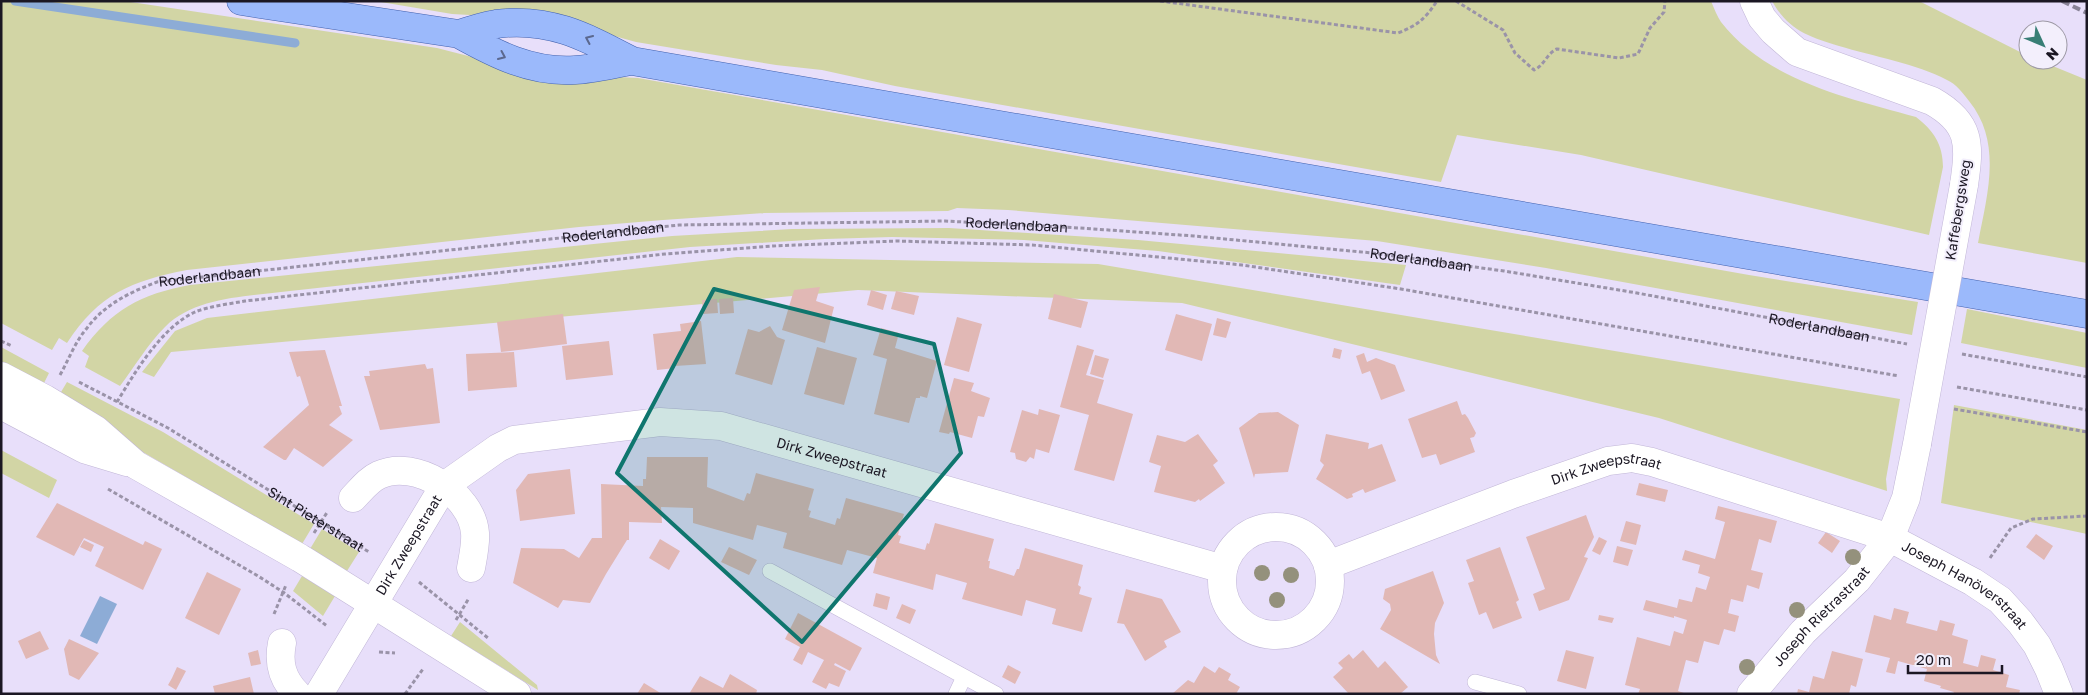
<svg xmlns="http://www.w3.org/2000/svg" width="2088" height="695" viewBox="0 0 2088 695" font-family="'Golos Text',sans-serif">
<rect width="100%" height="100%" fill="#e8dffa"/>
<path fill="#d2d5a5" d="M1,1H124L437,48L472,57L503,71L638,78L1749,275L1918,302L1912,335L1546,268L1377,241L1008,210L957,208L948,211L764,213L663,220L579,227L187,270C131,281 99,294 67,343L59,338L52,350L1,323Z
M375,1H1711C1714,8 1717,16 1721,22C1767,81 1848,98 1916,117C1933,130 1943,144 1943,167L1929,235L1581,155L1457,135L1441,182L895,86L822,70L776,65L636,42L524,11L470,15L452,14Z
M1772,1H1919L2028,56V60H2038L2087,80V263L1978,243C1987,195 2003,143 1969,101C1963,93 1956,84 1947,80C1917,64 1872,56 1839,46C1809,37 1788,30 1772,1Z
M949,228L1138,240L1406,265L1400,285L1158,251L1024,240L892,237L825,239L690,247L281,292C242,297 194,298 165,327C148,344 135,366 120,386L85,367L89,356L82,351C111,310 141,294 190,285L672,236L792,229Z
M737,257L1098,264L1900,399L1886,479L1887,491L1659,418L1182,303L858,290L171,352L154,377L142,372L175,331L207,318Z
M1967,309L2087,333V368L1961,343Z
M1,347L49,373L42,387L1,369Z
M67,382L163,432L314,524L302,544L134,447L58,397Z
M1954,405L2087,430V534L1941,503Z
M1,450L57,480L49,498L1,473Z
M322,529L359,552L347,571L310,549Z
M302,576L335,596L323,616L293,591Z
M460,622L537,685L538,690L451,636Z"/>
<path fill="#8dacd6" d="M100,596L117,604L97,644L80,636Z"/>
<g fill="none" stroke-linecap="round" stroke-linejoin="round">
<path stroke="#8dacd6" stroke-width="9" d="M15,1L295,43"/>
</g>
<path fill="#e1b8b5" d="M820,287L816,301L834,307L825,343L782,330L794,290Z
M871,290L887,295L883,310L867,305Z
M896,291L919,296L914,315L891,309Z
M1054,294L1088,302L1081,328L1048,319Z
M733,298L734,313L720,314L719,299Z
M717,299L718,313L703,314L702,300Z
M563,314L567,344L501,352L497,322Z
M1176,314L1212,324L1202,361L1165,350Z
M957,317L982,324L969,372L944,365Z
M1217,318L1231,322L1226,338L1213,335Z
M701,321L706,364L675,366V368L657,370L653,334L681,331L680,324Z
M770,326L777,337L785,340L772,385L735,374L748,329L759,332Z
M881,328L899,333L895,348L937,361L927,398L920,396V398H916L909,423L874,414L887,359L873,355Z
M609,341L613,375L566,380L562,346Z
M1077,345L1094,350L1086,375L1104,380L1097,403L1133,414L1114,481L1074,470L1089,415L1060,407Z
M817,347L857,358L844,405L804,394Z
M1334,348L1342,350L1340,359L1332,357Z
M325,350L342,406H339L342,414L329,425L353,440L323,467L294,448L286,460H284L263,447L309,405L300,376L297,377L289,352Z
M514,352L517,387L468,391L466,354Z
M1364,353L1367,362L1376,358L1395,365L1405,391L1381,400L1370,371L1362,374L1356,356Z
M1095,355L1109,359L1103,378L1090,374Z
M425,364L427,369L433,368L440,423L380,430L364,376H370L369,371Z
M954,378L974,383L971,391L990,398L984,417L978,416L972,438L950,432L949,434L939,432Z
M1457,401L1462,415L1465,414L1468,418L1476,433L1474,437L1470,438L1475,452L1440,465L1436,454L1422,458L1408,419Z
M1039,409L1060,415L1049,453L1036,449L1034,459L1030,457L1026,462L1016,459L1015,453L1010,452L1022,410L1038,415Z
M1278,412L1299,425L1288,472L1255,474L1254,478L1239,428L1259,413Z
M1198,434L1218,461L1213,465L1225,483L1200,501L1199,499L1195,502L1154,492L1161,466L1149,462L1157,435L1185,442Z
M1326,434L1369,443L1368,449L1382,444L1396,481L1365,493L1363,489L1352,494L1353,497L1347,499L1316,479L1324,465L1320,461Z
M647,457H708L707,487L744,501L747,493L750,494L756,473L814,489L808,510L811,511L809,517L835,525L837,518L840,519L846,498L904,514L898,535L901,536L899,543L925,550L927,543L929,544L935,523L994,539L988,561H990L989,568L1014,576L1017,569H1019L1025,548L1083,565L1078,585L1081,587L1079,594L1092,598L1082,632L1052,624L1056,609L1026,600L1022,616L962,599L967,583L936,574L933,590L873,573L877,558L847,550L842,565L783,548L787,533L757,525L753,540L693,523V508L661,507L662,523L629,522V540H627L606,574L590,603L563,600L558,608L513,583L521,548L564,549L579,558L592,538H602L601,484L643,486V479H646Z
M570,469L575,514L520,521L516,490L528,474Z
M1639,483L1668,490L1665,502L1636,495Z
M57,503L143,545L145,541L162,549L143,590L95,566L104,547L84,538L74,556L36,537Z
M1718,506L1777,521L1771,543L1759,539L1755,555L1751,570L1763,573L1759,589L1747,585L1743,602L1731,599L1728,613L1739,616L1735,632L1724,629L1719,645L1704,641L1698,663L1686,660L1678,691L1687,694H1638L1640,689L1625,685L1637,637L1670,646L1674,631L1683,634L1687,620L1674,616V618L1643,610L1646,600L1677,608L1679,599L1692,602L1696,587L1706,590L1710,577L1698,573L1700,565L1682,560L1685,550L1715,559L1725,522L1715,519Z
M1586,515L1594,537L1584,557L1588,558L1569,600L1539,611L1533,594L1545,589L1526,537Z
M1626,521L1641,525L1636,545L1620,541Z
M1826,532L1840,541L1832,553L1818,543Z
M2036,534L2053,546L2044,560L2026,547Z
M1599,537L1607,541L1600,555L1592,551Z
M660,539L680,551L669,570L649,558Z
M84,540L94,545L91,552L80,547Z
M1617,546L1633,550L1628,566L1613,562Z
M729,547L757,560L749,575L721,562Z
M1500,547L1519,600L1516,602L1522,618L1493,629L1486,612L1479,615L1468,583L1474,581L1466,560Z
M1433,571L1444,603L1435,623L1434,634L1436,655L1440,664L1380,629L1391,610L1390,604L1383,599L1385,589Z
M207,572L241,589L219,635L185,618Z
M1126,589L1162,599L1181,632L1164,641L1167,647L1145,661L1124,624L1117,623Z
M876,593L890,597L887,610L873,606Z
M902,604L916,610L910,624L896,618Z
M1894,608L1909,612L1906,623L1937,631L1940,620L1955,624L1952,635L1968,640L1963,663L1978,667L1981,655L1996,659L1993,670L2009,675L2006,687L2020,690L2019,694H1953L1954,692L1940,688L1941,686L1924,681L1927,669L1898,661L1895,674L1886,672L1890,658L1865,652L1874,615L1891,620Z
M798,613L862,648L850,671L835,663L834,665L846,671L839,687L829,683L826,689L812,682L824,660L808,652L802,665L793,660L800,647L785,639Z
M1599,615L1614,618L1612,623L1598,620Z
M40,631L49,649L26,659L18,641Z
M69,639L99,653L79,680L69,675L64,649Z
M258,650L261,664L251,666L248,653Z
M1363,650L1378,668L1385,661L1408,687L1400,694H1349L1333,677L1343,668L1338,663L1349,654L1353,659Z
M1566,650L1594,657L1586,689L1557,681Z
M1832,651L1863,659L1856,687L1851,685L1849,694H1797L1798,689L1809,692L1813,676L1824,679Z
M1008,665L1021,672L1015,684L1002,677Z
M1204,666L1215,673L1219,667L1231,674L1228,680L1240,687L1236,694H1172L1188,680L1194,683Z
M177,667L186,671L176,690L168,685L172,678L177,681L172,678Z
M730,674L757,690L756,694H689L700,676L723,688Z
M250,677L254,694H215L213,686Z
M644,683L662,694H637Z"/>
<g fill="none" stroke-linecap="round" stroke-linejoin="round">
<g stroke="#c1b6d7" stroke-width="16">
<path id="lane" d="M770,571L996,694
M1475,682L1519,694
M956,694L964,677"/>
</g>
<g stroke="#c1b6d7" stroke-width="29">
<g id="street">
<path d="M1754,1L1762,18L1773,31L1797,52L1932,101C1971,123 1970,144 1964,185"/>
<path d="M353,498C361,490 368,480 379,475C415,458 472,494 475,533C476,544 473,557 471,568"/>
<circle cx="1276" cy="581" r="54"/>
<path id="s3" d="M1328,565L1513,494L1608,461L1632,458L1652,462L1890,538L1973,582L2000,600L2020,622L2037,645L2049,669L2059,694"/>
<path d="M282,643C278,663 282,679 297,694"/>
<path id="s4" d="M319,694L444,486L498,448L514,440L530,438L660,422L721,426L1223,569"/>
<path id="s5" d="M1751,694L1803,632L1857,580L1890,538L1906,498L1917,444"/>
</g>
</g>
<g stroke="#c1b6d7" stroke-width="29">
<path id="secondary" d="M1,376L45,399L96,430L136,465L300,558L517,694
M1,405L84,449L127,462"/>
</g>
<g stroke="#4362ae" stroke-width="29">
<path id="primary" d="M241,1L459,34C495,54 532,73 575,70C593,69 613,64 632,61L2087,314
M459,34C471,30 484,26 496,24C550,17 586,37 632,61"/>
</g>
<g stroke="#9a93a8" stroke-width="3" stroke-dasharray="4 2.5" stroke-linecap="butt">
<path d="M1160,1L1398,33C1418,25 1425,19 1437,1"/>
<path d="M1456,1L1503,30L1515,53L1534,70C1544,66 1547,53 1557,49L1619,58L1638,54L1650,28L1664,12L1665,1"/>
<path d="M1,341L12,346"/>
<path d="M1962,354L2087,377"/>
<path id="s1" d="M60,375C69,359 75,342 87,328C104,305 130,292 157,282L679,225L945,221L1080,228L1194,236L1372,253L1504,271L1637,293L1907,344"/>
<path id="s2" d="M79,382L168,428L369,552"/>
<path d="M1957,387L2087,410"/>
<path d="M117,402C135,372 162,327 195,312C210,306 229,304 245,301L665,254L773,246L897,241L1032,245L1242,265L1401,289L1899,376"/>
<path d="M1954,409L2087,432"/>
<path d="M108,489L258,576L283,592L327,626"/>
<path d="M314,533L328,511"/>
<path d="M1990,558L2011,528L2033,519L2087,516"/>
<path d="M419,582L488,638"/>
<path d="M274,614L286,585"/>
<path d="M456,620L469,598"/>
<path d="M379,652L395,653"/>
<path d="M405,694L423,669"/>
</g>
<use href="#lane" stroke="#fff" stroke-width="15"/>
<use href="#street" stroke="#fff" stroke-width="28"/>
<use href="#secondary" stroke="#fff" stroke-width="28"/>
<use href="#primary" stroke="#9bb9fb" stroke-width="28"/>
<path stroke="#898397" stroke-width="4" stroke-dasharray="8 4" stroke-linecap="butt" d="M2062,1L2087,13"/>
<g stroke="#c1b6d7" stroke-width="29" stroke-linecap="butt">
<path id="street-bridge" d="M1917,444L1964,185"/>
</g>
<use href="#street-bridge" stroke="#fff" stroke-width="28"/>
</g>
<g fill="#94917c">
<circle cx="1853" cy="557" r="8"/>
<circle cx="1262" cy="573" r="8"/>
<circle cx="1291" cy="575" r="8"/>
<circle cx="1277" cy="600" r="8"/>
<circle cx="1797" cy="610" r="8"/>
<circle cx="1747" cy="667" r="8"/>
</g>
<defs><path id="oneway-chevron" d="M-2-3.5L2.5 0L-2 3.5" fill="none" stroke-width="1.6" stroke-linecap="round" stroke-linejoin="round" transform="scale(1.25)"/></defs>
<g stroke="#5b688f">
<use href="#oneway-chevron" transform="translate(589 39) rotate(-156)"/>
<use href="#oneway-chevron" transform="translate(502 56) rotate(24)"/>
</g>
<path fill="#0f766e" fill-opacity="0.2" stroke="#0f766e" stroke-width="4" stroke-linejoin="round" d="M714,289L934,344L961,453L802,642L617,473Z"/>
<g text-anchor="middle" stroke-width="4" stroke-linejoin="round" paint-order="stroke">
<g font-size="14" fill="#1b1723" stroke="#f3effc">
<text transform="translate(1958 210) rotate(-81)" y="5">Kaffebergsweg</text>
<text dy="5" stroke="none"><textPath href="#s1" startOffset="1002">Roderlandbaan</textPath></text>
<text dy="5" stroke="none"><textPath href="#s1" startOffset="598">Roderlandbaan</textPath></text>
<text dy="5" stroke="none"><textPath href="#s1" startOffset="1408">Roderlandbaan</textPath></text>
<text dy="5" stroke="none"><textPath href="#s1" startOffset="192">Roderlandbaan</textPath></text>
<text dy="5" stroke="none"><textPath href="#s1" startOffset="1812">Roderlandbaan</textPath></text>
<text dy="5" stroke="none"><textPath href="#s4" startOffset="650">Dirk Zweepstraat</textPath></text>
<text dy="5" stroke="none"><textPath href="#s3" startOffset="296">Dirk Zweepstraat</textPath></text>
<text dy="5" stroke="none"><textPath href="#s2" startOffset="274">Sint Pieterstraat</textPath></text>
<text dy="5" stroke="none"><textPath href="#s4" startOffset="174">Dirk Zweepstraat</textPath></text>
<text dy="5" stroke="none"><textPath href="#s3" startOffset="682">Joseph Hanöverstraat</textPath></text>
<text dy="5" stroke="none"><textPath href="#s5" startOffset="105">Joseph Rietrastraat</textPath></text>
</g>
</g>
<rect width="2088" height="695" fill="none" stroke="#1b1723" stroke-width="5"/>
<g transform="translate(2043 45) rotate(134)"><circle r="24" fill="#f3effc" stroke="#9d99a5"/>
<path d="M0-4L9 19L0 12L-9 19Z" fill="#387e75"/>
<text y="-8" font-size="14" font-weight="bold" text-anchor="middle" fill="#1b1723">N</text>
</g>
<path d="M1908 665v8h94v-8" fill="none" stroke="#1b1723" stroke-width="2.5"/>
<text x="1916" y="665" font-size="15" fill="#1b1723" stroke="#f3effc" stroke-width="4" paint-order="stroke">20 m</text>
</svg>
